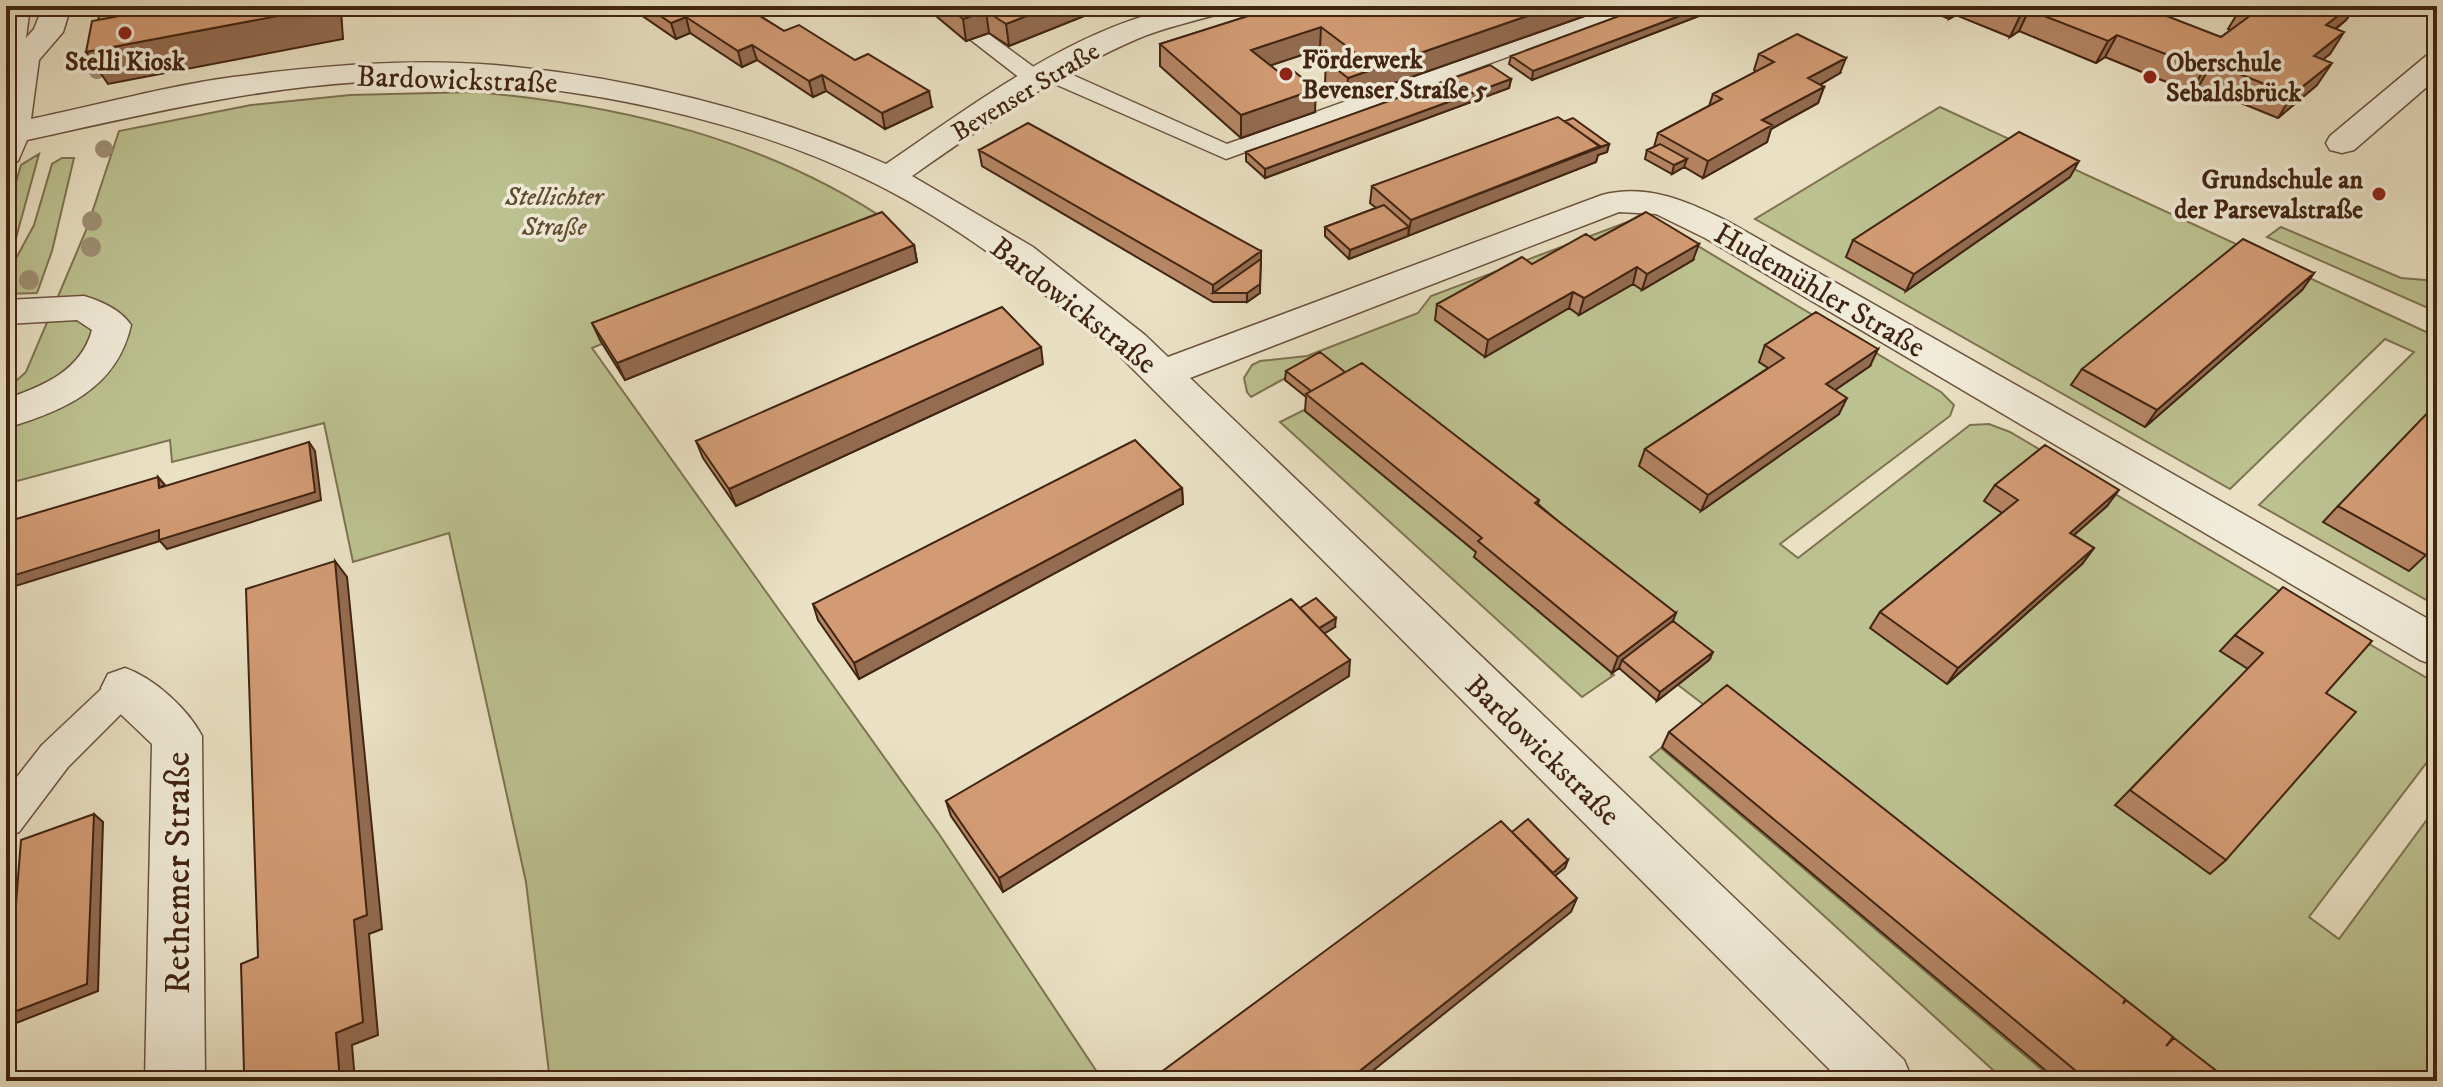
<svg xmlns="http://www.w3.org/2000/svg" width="2443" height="1087" viewBox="0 0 2443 1087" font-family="'IM FELL DW Pica',serif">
<rect width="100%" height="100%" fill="#eae1c4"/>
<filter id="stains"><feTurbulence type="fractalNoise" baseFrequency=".0025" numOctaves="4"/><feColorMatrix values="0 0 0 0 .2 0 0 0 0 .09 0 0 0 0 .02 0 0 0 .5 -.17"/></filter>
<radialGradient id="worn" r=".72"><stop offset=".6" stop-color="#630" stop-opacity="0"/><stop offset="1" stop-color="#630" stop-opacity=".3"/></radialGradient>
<path fill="#bcc190" stroke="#7e7250" stroke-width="2" d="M476,92C622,105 769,140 892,224L592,348L939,834L1103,1081H550L526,882L449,533L353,562L324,423L172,462L170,440L6,484V390L26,372L87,228L119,131L251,105L350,95Z
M1940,107L2437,337V606L2259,505L2414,352L2385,339L2230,489L1755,219Z
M39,154L16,238L6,256V216L21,165Z
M62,158H74L52,251L37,293L6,294V277L34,225L52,164Z
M1630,221L1668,228L1941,392L1954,405L1950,416L1780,544L1798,558L1970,425L1989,424L2010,432L2437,684V749L2309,917L2339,939L2437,806V1081H2198L1678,685L1711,658L1533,519L1318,360L1251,397L1247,392L1244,378L1252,365L1260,361L1307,356L1418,313L1431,296Z
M2281,227L2401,278L2437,281V312L2267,237Z
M1304,410L1478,554L1474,557L1614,675L1582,697L1280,422Z
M1661,748L2055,1081H2005L1650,757Z"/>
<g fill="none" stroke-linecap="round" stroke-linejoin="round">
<g stroke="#6b533e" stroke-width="3">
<path id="lane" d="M1610,6H1641L1637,10L1226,159L1048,81L1037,87L1029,85L967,37L978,30L986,32L1039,71L1049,66L1057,68L1227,144Z
M125,674L137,678L142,688L137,698L68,767L19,832L6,837V791L42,745L113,678Z"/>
</g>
<g stroke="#6b533e" stroke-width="3">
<path id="street" d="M6,6H30L26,38L34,29L43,6H71L63,32L39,60L31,119C98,105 166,86 233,77C319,66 407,58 494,65C627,76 763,110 886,164C973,105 1076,26 1181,7C1196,4 1214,6 1229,6L1225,12C1196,21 1165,27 1137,39C1056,74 984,126 912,176L1033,247L1145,335L1168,357L1602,195C1648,183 1689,202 1729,222L2437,624V666L2420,660L1705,238L1656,214L1619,212L1190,378L1904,1060L1913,1081H1841L1117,353C1041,290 965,229 876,184C730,110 522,72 360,82C247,89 137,116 27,140L18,161L6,164L9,58L6,55Z
M2437,53V78L2354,150L2342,153L2330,150L2326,143L2330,136L2426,56Z
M84,296C101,301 121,310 131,325C117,388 64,411 6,428V399C43,386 81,371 92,330L77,320L6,324V300Z
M125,668C154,678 188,709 202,736L205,1081H145L152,744L108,702L101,688L108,674Z"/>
</g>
<use href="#lane" fill="#f1ecd9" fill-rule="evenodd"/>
<use href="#street" fill="#f1ecd9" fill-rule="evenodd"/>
</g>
<g fill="#9e8e73">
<circle cx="97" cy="71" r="8"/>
<circle cx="104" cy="149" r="9"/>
<circle cx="92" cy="221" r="10"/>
<circle cx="91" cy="247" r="10"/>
<circle cx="29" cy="280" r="10"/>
</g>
<path fill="#b58564" stroke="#412411" stroke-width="2" d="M628,6H744L784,31L932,107L885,129L826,91L813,97L757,60L742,67L690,33L676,39Z
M924,6H1109L1009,46L989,33L966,41Z
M1280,6H1613L1346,100L1325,83L1326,61L1333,59L1320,49L1270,65L1315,112L1241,138L1160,66V44Z
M1918,6H2123L2221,37L2231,30L2228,29L2242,6H2356L2346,20L2336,29L2330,54L2323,59L2317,85L2278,118L2199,86L2191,92L2105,57L2096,63L2019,31L2010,37L1956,15L1949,19Z
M1704,14L1532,80L1509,64L1511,56Z
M1759,54L1840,73L1820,85L1824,87L1818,103L1771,129L1767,142L1703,178L1684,167L1672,174L1645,159L1647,150L1654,147L1658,133L1709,106L1713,94L1756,72L1754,70Z
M1511,79L1509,88L1265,178L1246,161V152Z
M1565,121L1609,144L1607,152L1598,155L1596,162L1349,259L1325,236V227L1376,208L1370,203L1372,186Z
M979,150L1261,251L1260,293L1247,302H1213L982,166Z
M2070,177L1906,291L1846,257L1853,240Z
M1595,240L1693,260L1642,290L1633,284L1579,315L1569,308L1485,357L1435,320L1437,304Z
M914,245L917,262L625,380L600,340L592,323Z
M2314,273L2302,290L2145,427L2071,385L2082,369Z
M1765,345L1870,366L1835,390L1839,414L1701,511L1639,466L1645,449L1768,368L1759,362Z
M1043,364L736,506L703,458L696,441Z
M1286,371L1345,372L1539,500L1538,504L1673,621L1709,660L1657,701L1619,668L1612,673L1474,557L1476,552L1305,411L1306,397L1285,380Z
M1995,485L2107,506L2074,535L2094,548L2082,564L1947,684L1870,628L1880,612L2002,513L1984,501Z
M1182,488L1183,504L859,679L818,620L813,604Z
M2338,506L2426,555L2409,571L2323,522Z
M1300,608L1335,627L1324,633L1349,676L1003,892L951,816L946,801Z
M2235,635L2326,693L2226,860L2210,874L2115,805L2248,669L2220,651Z
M1669,732L2124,1002L2169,1042L2219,1081H2058L1662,747Z"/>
<path fill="#936c51" stroke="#412411" stroke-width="2" d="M326,6H339L341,10L343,39L108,84L86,52Z
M1052,6H1109L1009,46L1006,24Z
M1556,6H1613L1346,100L1348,78Z
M1706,6L1704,14L1532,80L1533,71Z
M1954,6H1960L1956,15L1949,19Z
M2351,6H2356L2346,20L2312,47L2326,25Z
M2029,10L2019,31L2010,37L2020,16Z
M986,11L989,33L966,41L963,19Z
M686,17L690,33L676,39L671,23Z
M1321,27L1320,49L1251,72V50Z
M2344,32L2330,54L2299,78L2314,56Z
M2117,35L2105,57L2096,63L2108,41Z
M752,45L757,60L742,67L738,51Z
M1846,58L1840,73L1802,95L1808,78Z
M2212,63L2199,86L2191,92L2204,69Z
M2332,63L2317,85L2278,118L2292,95Z
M822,75L826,91L813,97L809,81Z
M1511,79L1509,88L1265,178V169Z
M1824,87L1818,103L1771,129L1767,142L1703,178L1708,161L1762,120Z
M1316,89L1315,112L1241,138V115Z
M929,91L932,107L885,129L882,113Z
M1609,144L1607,152L1598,155L1596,162L1408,236L1411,220Z
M1687,159L1684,167L1672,174L1674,165Z
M2079,161L2070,177L1906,291L1914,274Z
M1409,227L1408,236L1349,259L1350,250Z
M1699,244L1693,260L1642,290L1647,274Z
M914,245L917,262L625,380L617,363Z
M1261,251V268L1213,293V285Z
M1637,267L1633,284L1579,315L1584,298Z
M2314,273L2302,290L2145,427L2157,410Z
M1260,284V293L1247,302V293Z
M1573,292L1569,308L1485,357L1488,340Z
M1041,347L1043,364L736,506L729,489Z
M1878,349L1870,366L1819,401L1826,384Z
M1847,398L1839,414L1701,511L1708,495Z
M309,442L315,451L321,500L167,549L160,541L6,589V578Z
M158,477L165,485L159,488Z
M1182,488L1183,504L859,679L854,663Z
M2119,490L2107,506L2058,549L2070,533Z
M2094,548L2082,564L1947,684L1958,668Z
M335,561L347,577L382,929L369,934L378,1035L352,1045L355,1081H340L336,1033L354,920Z
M1676,613L1670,629L1622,660L1619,668L1612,673L1618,657Z
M1336,618L1335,627L1314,640L1315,631Z
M1713,652L1709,660L1657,701L1660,692Z
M1350,660L1349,676L1003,892L999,878Z
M94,814L103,822L98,991L6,1027V1015Z
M1568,860L1565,868L1545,884L1547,877Z
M1577,898L1571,912L1360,1081H1347Z"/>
<path fill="#d29b74" stroke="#412411" stroke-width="2" d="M102,6H158L157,9L98,20Z
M174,6H326V7L86,52L92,21Z
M646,6H744L784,31L799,25L855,60L868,54L929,91L882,113L822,75L809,81L752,45L738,51L686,17L671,23Z
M946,6H1052L1006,24L986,11L963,19Z
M1280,6H1556L1348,78L1326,61L1354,52L1321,27L1251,50L1280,73L1291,69L1316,89L1241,115L1160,44Z
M1646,6H1706L1533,71L1511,56Z
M1997,6H2123L2128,8L2132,6H2141L2221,37L2255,12L2241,7L2242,6H2351L2326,25L2344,32L2314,56L2332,63L2292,95L2212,63L2204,69L2117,35L2108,41L2029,10L2020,16Z
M1797,34L1846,58L1808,78L1824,87L1762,120L1772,125L1708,161L1658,133L1722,99L1713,94L1774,62L1759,54Z
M1490,65L1511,79L1265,169L1246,152Z
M1558,117L1600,146L1411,220L1372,186Z
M1573,118L1609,144L1600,147L1565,121Z
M1028,123L1261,251L1213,285L979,150Z
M2019,132L2079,161L1914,274L1853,240Z
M1660,144L1687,159L1674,165L1647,150Z
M1384,205L1409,227L1350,250L1325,227Z
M882,212L914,245L617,363L592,323Z
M1646,212L1699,244L1647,274L1637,267L1584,298L1573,292L1488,340L1437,304L1522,257L1532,264L1586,234L1595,240Z
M2243,239L2314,273L2157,410L2082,369Z
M1261,259L1260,284L1247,293H1213Z
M1002,307L1041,347L729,489L696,441Z
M1816,312L1878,349L1826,384L1847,398L1708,495L1645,449L1784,358L1765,345Z
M1320,352L1345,372L1311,391L1286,371Z
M1362,363L1539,500L1535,503L1676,613L1618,657L1478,541L1482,538L1306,394Z
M2437,403V542L2426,555L2338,506Z
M1135,440L1182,488L854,663L813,604Z
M309,442L315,492L159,540V530L6,578V522L158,477L159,488Z
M2045,445L2119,490L2070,533L2094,548L1958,668L1880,612L2018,500L1995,485Z
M335,561L367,915L354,920L363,1022L336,1033L340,1081H219L244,1071L241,964L258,957L246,589Z
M2283,587L2372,641L2326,693L2356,712L2226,860L2130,790L2263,653L2235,635Z
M1316,598L1336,618L1319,628L1300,608Z
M1291,599L1350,660L999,878L946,801Z
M1673,621L1713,652L1660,692L1622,660Z
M1727,685L2125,999L2123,1004L2126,1000L2173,1037L2166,1046L2174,1038L2223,1076L2219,1081H2088L1669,732Z
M94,814L87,984L6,1015V957L12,954L21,840Z
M1528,819L1568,860L1553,873L1512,832Z
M1501,821L1577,898L1347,1081H1149Z"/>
<g fill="#8f2418" stroke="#f1ecd9" stroke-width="3">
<circle cx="125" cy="33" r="8"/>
<circle cx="1286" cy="74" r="8"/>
<circle cx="2150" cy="77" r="8"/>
<circle cx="2379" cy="194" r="8"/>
</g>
<g text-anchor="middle" stroke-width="7" stroke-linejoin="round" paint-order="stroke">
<g font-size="26" font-weight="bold" fill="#412411" stroke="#f1ecd9" text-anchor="start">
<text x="1302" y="68">Förderwerk<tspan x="1302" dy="30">Bevenser Straße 5</tspan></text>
<text x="125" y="70" text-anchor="middle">Stelli Kiosk</text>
<text x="2166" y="71">Oberschule<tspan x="2166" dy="30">Sebaldsbrück</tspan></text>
<text x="2363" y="188" text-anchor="end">Grundschule an<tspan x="2363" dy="30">der Parsevalstraße</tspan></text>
</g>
<g font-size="26" fill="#412411" stroke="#f1ecd9">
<text transform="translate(1025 91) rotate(-31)" y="9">Bevenser Straße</text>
</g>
<g font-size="26" font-style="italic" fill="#604b31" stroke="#f1ecd9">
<text x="554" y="205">Stellichter<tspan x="554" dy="30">Straße</tspan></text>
</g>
<g font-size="30" fill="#412411" stroke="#f1ecd9">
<text transform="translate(457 79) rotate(2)" y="10">Bardowickstraße</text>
<text transform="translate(1820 290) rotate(30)" y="10">Hudemühler Straße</text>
<text transform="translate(1074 305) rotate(38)" y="10">Bardowickstraße</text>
<text transform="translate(1543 750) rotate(44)" y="10">Bardowickstraße</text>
</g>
<g font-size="36" fill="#412411" stroke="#f1ecd9">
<text transform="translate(176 873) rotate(-90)" y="13">Rethemer Straße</text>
</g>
</g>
<rect width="2443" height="1087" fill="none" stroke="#eae1c4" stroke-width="32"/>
<rect x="8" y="8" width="2427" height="1071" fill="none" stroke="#412411" stroke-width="4"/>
<rect x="16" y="16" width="2411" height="1055" fill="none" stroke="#412411" stroke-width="2"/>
<rect width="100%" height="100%" filter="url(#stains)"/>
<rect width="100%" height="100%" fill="url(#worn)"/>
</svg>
